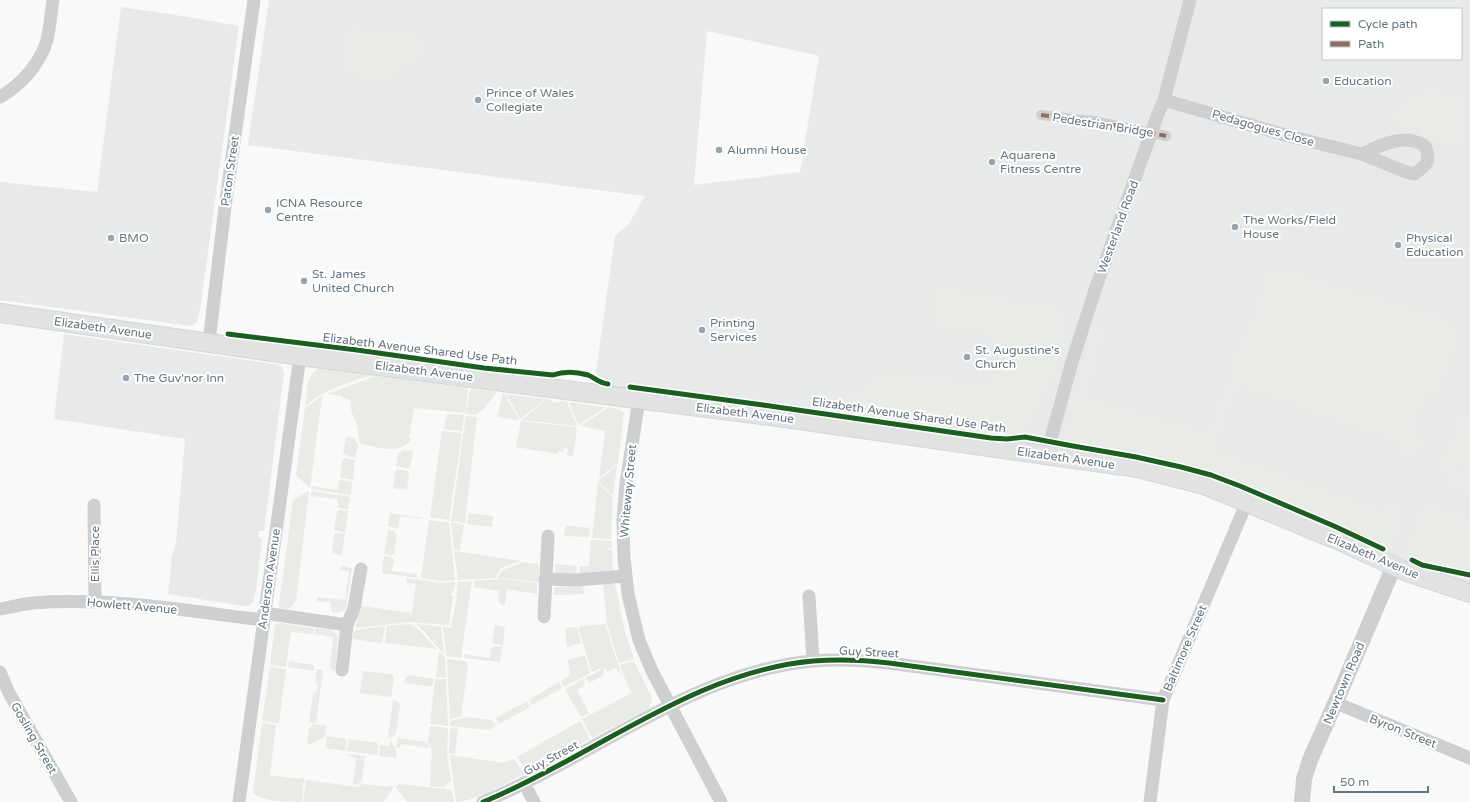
<svg xmlns="http://www.w3.org/2000/svg" width="1470" height="802" viewBox="0 0 1470 802" font-family="'Varela Round',sans-serif">
<rect width="100%" height="100%" fill="#f9f9f9"/>
<path fill="#e8e9e9" fill-rule="evenodd" d="M269,0H1470V593L1204,485L593,393L615,236L628,225L645,196L248,145ZM1323,9H1461V59H1323ZM707,31L819,56L800,172L694,185Z
M121,7L182,16L239,26L201,303L198,319L197,322L191,326L0,300V182L97,192Z
M64,334L276,364L282,367L284,373L264,531H259L258,537L262,539L256,590L253,603L248,606H243L168,594L172,556L176,543L185,439L54,419Z"/>
<path fill="#e8ebe6" d="M348,29L420,38L419,54L411,60L397,59L396,73L388,78L343,71Z
M1426,90L1466,104L1458,143L1391,118Z
M1272,270L1444,320L1448,332L1456,336L1438,390L1435,393L1424,390L1409,440L1421,444C1418,455 1408,455 1399,451L1402,441L1246,385C1239,384 1236,385 1231,390L1210,452L1382,513L1387,502C1392,504 1397,506 1399,512C1401,520 1392,541 1385,546C1327,522 1270,494 1210,474C1167,459 1121,452 1076,445L1071,442L1069,433L1081,380L1094,336L1095,333L1100,330L1102,331L1083,399L1203,434L1207,433L1213,427L1233,374L1231,373L1237,356L1248,336Z
M935,289L1063,312L1059,346L1038,405L1017,431L981,435L839,408L880,378L946,381L986,386L1005,363L990,330L941,324L935,315Z
M322,369L328,370L371,375C348,383 324,389 306,406C307,393 305,370 322,369Z
M376,376L468,388L465,413L414,408L409,438L412,439C409,442 406,445 402,447C393,452 371,446 361,444C357,437 358,437 358,429C356,418 349,413 351,400L342,398V396L327,394Z
M470,389L497,392L482,411L479,412L477,415L466,414Z
M503,393H504L519,420L497,417Z
M506,394L546,399L520,419Z
M322,396L310,488L296,475L305,408Z
M547,399L552,400V402L559,403V401L567,402L577,426L522,420Z
M569,402L606,407L578,425Z
M609,407L619,409L624,413L618,463L599,478L605,431L580,426Z
M447,414L464,415L462,431L444,429Z
M466,416L477,417L465,523L451,521Z
M1462,417L1470,420V459L1441,471Z
M521,421L575,427L577,430L573,456L567,455L568,449L564,448L563,452L559,451L558,454L516,447Z
M442,431L462,433L449,520L430,517Z
M346,437L354,438L358,445L355,458L343,454Z
M404,450L413,451L410,468L408,469L396,466L398,453Z
M345,458L355,460L353,480L342,478L340,477L342,460Z
M617,465L613,496L598,481Z
M396,469L407,471L409,473L407,490L393,488Z
M1470,469V493L1444,482Z
M342,480L352,482L351,495L311,489L312,486L338,490L339,481Z
M598,482L613,498L611,539L592,538Z
M309,491L296,601L291,607L285,610L279,607V605L293,500Z
M312,491L350,497L348,510L338,507V499L311,496Z
M1430,508L1438,509L1470,521V573L1418,561C1415,560 1412,559 1411,555C1408,547 1419,521 1422,512L1424,509Z
M339,510L348,511L345,533L334,530L337,512Z
M390,513L422,518V519L400,516L398,527L395,528L388,526Z
M469,513L493,516L492,527L467,524Z
M429,520L449,523L455,580L442,581L421,578Z
M451,522L464,525L460,551L454,549Z
M566,525L590,528L589,537L564,536Z
M388,530L394,531L397,534L394,554L391,555L384,554Z
M336,533L345,534L342,555L334,553L332,552L334,534Z
M591,540L612,541V548H609V550H612L613,571L579,574L580,566H589Z
M454,551L521,561L501,568L495,578L458,580Z
M384,556L391,557L394,560L392,571L417,574V578L382,573Z
M523,562L539,564V582L497,578L503,570Z
M555,564L577,566L576,574L556,573Z
M342,566L352,568L346,608C342,612 337,614 332,612L330,602L317,601V597L345,600L349,571L340,570Z
M406,578L441,583L455,582L454,590L450,595L453,596L449,625L409,622L355,628L361,606L412,613L416,584L407,583Z
M502,579L537,583V594L507,589L505,605L500,604V602L498,601L499,591L474,587L475,581Z
M472,581L461,658L447,656L443,627L451,628L456,601L458,582Z
M603,584H615L625,632L634,659L619,663L607,624Z
M583,586L584,594L554,595V588L555,587Z
M280,623L314,628L313,634L291,632L286,667L270,665L275,625Z
M409,624L417,628L437,649L385,643L387,626Z
M417,624L441,627L444,654Z
M605,624L622,677L616,668L608,672L605,668L603,669L604,675L589,683L585,678L601,670V668L592,672L578,628L581,626Z
M495,625L505,627L503,645L495,644L492,642Z
M385,626L382,643L352,639L355,630Z
M576,627L581,643L567,647L565,628Z
M315,628L331,630L337,634L338,639L335,670L331,669L330,667L333,637L315,634Z
M494,646L502,647L500,662L464,658V654L490,658L491,648Z
M439,651L445,658L446,677H436Z
M585,655L590,673L564,687L561,681L570,675L568,660Z
M447,659L466,661L468,665L461,716L450,719Z
M289,661L314,665V671L288,667Z
M634,661L651,696L652,702L649,704L650,708L592,738L582,719L632,693L624,677L620,665Z
M270,667L286,669L279,723L262,721Z
M317,669L323,670L316,723L309,722L313,693L317,691L318,685L315,682Z
M363,671L392,674L394,679L391,697L360,693Z
M409,675L434,679L432,687L404,683L405,679Z
M435,679H446L448,726L430,724Z
M583,679L585,685L577,690L589,713L581,717L565,690Z
M559,682L562,688L532,705L529,700Z
M394,699L400,704L396,733L391,738H388L393,700Z
M527,701L530,707L499,724L496,718L517,706H519Z
M465,717L491,720L497,725L489,730L450,726V721L465,718Z
M580,721L590,739L527,772L517,757Z
M262,723L276,725L270,775L299,779L304,777L302,802C287,802 263,802 253,793Z
M313,724L326,726L325,737L311,744L307,743L309,729Z
M430,726L448,728L447,754L451,781L443,787L430,786L432,749L428,742Z
M450,728L458,729L455,754L449,753Z
M327,736L347,739L345,751L325,748Z
M397,738L426,742L430,748L401,744L400,748L397,747Z
M349,739L378,743L377,755L347,751Z
M390,740L395,747L397,758L379,756L380,745L389,746Z
M348,754L365,756L362,781L356,785L353,784L356,758L348,756Z
M450,755L504,763L514,759L525,774C508,782 474,802 456,802Z
M306,780L357,787L362,784L387,787L392,786L393,788L384,802H303Z
M400,784L452,790L454,802H407L395,786Z"/>
<g fill="none" stroke-linecap="round" stroke-linejoin="round">
<g stroke="#d5d6d7" stroke-width="20">
<path id="secondary" d="M0,313L300,356L762,415L1138,468L1204,485L1337,540L1407,572L1470,593"/>
</g>
<path stroke="#cecfd0" stroke-width="13" d="M0,97C21,85 40,64 47,40C50,27 51,13 53,0
M1164,100L1292,137L1362,154L1406,172L1414,174C1426,166 1432,161 1425,146C1421,144 1417,142 1413,141C1396,137 1377,147 1362,154
M209,342L225,207L254,0
M639,400L626,483L623,520L624,558L628,594L639,640L652,671L721,802
M1047,455L1050,442L1072,362L1095,290L1158,114L1164,100L1190,0
M94,505L95,602
M545,579L577,580L625,576
M809,596L813,661
M0,609C11,607 22,604 33,603C110,597 187,611 263,620
M264,613L347,625
M544,617L548,536
M342,670L347,625L354,608L361,569
M0,672L9,693L71,802
M1336,703L1470,758
M524,783L534,802
M239,802L300,356
M483,802C511,791 538,776 565,762C643,720 722,669 813,661C839,659 864,660 889,663L1163,700
M1150,802L1163,700L1247,502"/>
<path stroke="#cecfd0" stroke-width="16" d="M1302,802L1304,779L1310,760L1341,690L1394,566"/>
<use href="#secondary" stroke="#e1e2e2" stroke-width="18"/>
<path stroke="#cecfd0" stroke-width="10" d="M1041,115L1093,121L1166,136"/>
<path stroke="#8d6e63" stroke-width="4" stroke-dasharray="8 4" stroke-linecap="butt" d="M1041,115L1093,121L1166,136"/>
<g stroke="#fff" stroke-width="8">
<path id="cycleway" d="M228,334L357,350L484,368L553,375C564,371 577,372 588,375C595,378 599,383 608,384
M630,387L763,405L991,438L1007,439L1025,437L1073,446L1136,457L1181,467L1211,475L1240,486L1334,526L1383,549
M1412,560L1422,565L1470,575
M483,802C511,791 538,776 565,762C643,720 722,669 813,661C839,659 864,660 889,663L1163,700"/>
</g>
<use href="#cycleway" stroke="#1b5e20" stroke-width="5"/>
</g>
<g fill="#99a4ac" stroke="#fff" stroke-width="1.5">
<circle cx="1326" cy="81" r="4"/>
<circle cx="478" cy="100" r="4"/>
<circle cx="719" cy="150" r="4"/>
<circle cx="992" cy="162" r="4"/>
<circle cx="268" cy="210" r="4"/>
<circle cx="1235" cy="227" r="4"/>
<circle cx="111" cy="238" r="4"/>
<circle cx="1398" cy="245" r="4"/>
<circle cx="304" cy="281" r="4"/>
<circle cx="702" cy="330" r="4"/>
<circle cx="967" cy="357" r="4"/>
<circle cx="126" cy="378" r="4"/>
</g>
<g text-anchor="middle" stroke-width="4" stroke-linejoin="round" paint-order="stroke">
<g font-size="12" fill="#657683" stroke="#fff" text-anchor="start">
<text x="1334" y="85">Education</text>
<text x="486" y="97">Prince of Wales<tspan x="486" dy="14">Collegiate</tspan></text>
<text x="727" y="154">Alumni House</text>
<text x="1000" y="159">Aquarena<tspan x="1000" dy="14">Fitness Centre</tspan></text>
<text x="276" y="207">ICNA Resource<tspan x="276" dy="14">Centre</tspan></text>
<text x="1243" y="224">The Works/Field<tspan x="1243" dy="14">House</tspan></text>
<text x="119" y="242">BMO</text>
<text x="1406" y="242">Physical<tspan x="1406" dy="14">Education</tspan></text>
<text x="312" y="278">St. James<tspan x="312" dy="14">United Church</tspan></text>
<text x="710" y="327">Printing<tspan x="710" dy="14">Services</tspan></text>
<text x="975" y="354">St. Augustine's<tspan x="975" dy="14">Church</tspan></text>
<text x="134" y="382">The Guv'nor Inn</text>
</g>
<g font-size="12" fill="#657683" stroke="#fff">
<text transform="translate(1103 125) rotate(9)" y="4">Pedestrian Bridge</text>
<text transform="translate(1263 128) rotate(16)" y="4">Pedagogues Close</text>
<text transform="translate(230 171) rotate(-82)" y="4">Paton Street</text>
<text transform="translate(1118 227) rotate(-70)" y="4">Westerland Road</text>
<text transform="translate(103 328) rotate(8)" y="4">Elizabeth Avenue</text>
<text transform="translate(420 349) rotate(7)" y="4">Elizabeth Avenue Shared Use Path</text>
<text transform="translate(424 371) rotate(7)" y="4">Elizabeth Avenue</text>
<text transform="translate(745 413) rotate(7)" y="4">Elizabeth Avenue</text>
<text transform="translate(909 415) rotate(8)" y="4">Elizabeth Avenue Shared Use Path</text>
<text transform="translate(1066 458) rotate(8)" y="4">Elizabeth Avenue</text>
<text transform="translate(628 491) rotate(-85)" y="4">Whiteway Street</text>
<text transform="translate(95 554) rotate(-90)" y="4">Ellis Place</text>
<text transform="translate(1373 556) rotate(23)" y="4">Elizabeth Avenue</text>
<text transform="translate(269 579) rotate(-82)" y="4">Anderson Avenue</text>
<text transform="translate(132 606) rotate(5)" y="4">Howlett Avenue</text>
<text transform="translate(1185 648) rotate(-67)" y="4">Baltimore Street</text>
<text transform="translate(869 652) rotate(3)" y="4">Guy Street</text>
<text transform="translate(1344 683) rotate(-67)" y="4">Newtown Road</text>
<text transform="translate(1403 731) rotate(22)" y="4">Byron Street</text>
<text transform="translate(34 738) rotate(60)" y="4">Gosling Street</text>
<text transform="translate(551 758) rotate(-28)" y="4">Guy Street</text>
</g>
</g>
<rect x="1322" y="8" width="140" height="52" fill="#ffffff" stroke="#c1c8cd"/>
<rect x="1330" y="21" width="20" height="6" fill="#1b5e20" stroke="#c1c8cd"/>
<text x="1358" y="28" font-size="12" fill="#657683">Cycle path</text>
<rect x="1330" y="41" width="20" height="6" fill="#8d6e63" stroke="#c1c8cd"/>
<text x="1358" y="48" font-size="12" fill="#657683">Path</text>
<path d="M1334 786v6h94v-6" fill="none" stroke="#657683" stroke-width="2"/>
<text x="1340" y="786" font-size="12" fill="#657683" stroke="#ffffff" stroke-width="3" paint-order="stroke">50 m</text>
</svg>
